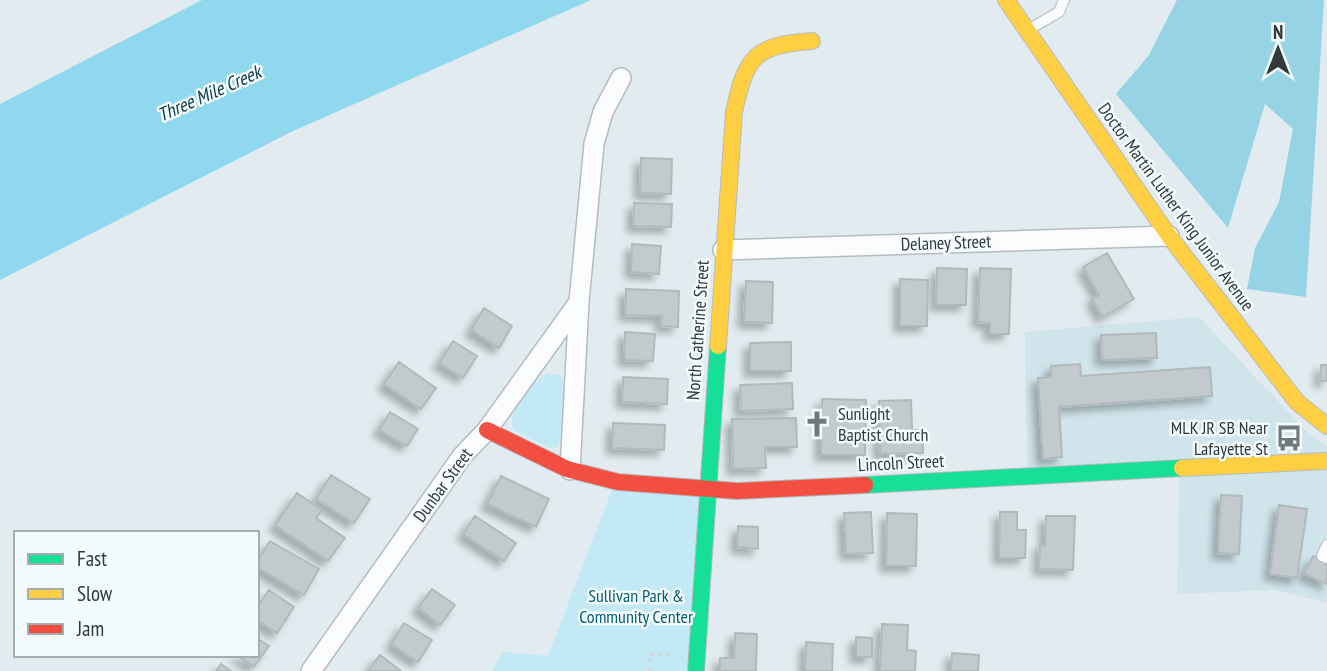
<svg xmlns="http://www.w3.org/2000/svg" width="1327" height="671" viewBox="0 0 1327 671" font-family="'PT Sans Narrow',sans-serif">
<defs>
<filter id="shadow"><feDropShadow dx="-6" dy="6" stdDeviation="3.5" flood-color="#0004"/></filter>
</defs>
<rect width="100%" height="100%" fill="#e2ecf0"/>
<path fill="#d0e4eb" d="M1199,317L1309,434L1327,447V603L1274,590L1177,594L1180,459L1027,468L1025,332Z"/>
<path fill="#c2e9f5" d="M546,373L562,376C566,391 565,434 557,447L549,448L513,430C508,403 528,390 546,373Z
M615,482L707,486L696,671H492L503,652L548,656Z"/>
<path fill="#96d3e4" d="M1177,0H1324L1306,297L1247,289L1255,248L1279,202L1293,129L1265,104L1228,228L1116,94L1149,55Z"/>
<path fill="#8fd8ed" d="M202,0H591L293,131L0,280V104Z"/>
<path fill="#c2cacd" stroke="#b0b9bc" stroke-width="2" filter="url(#shadow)" d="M641,158L672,159L671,194L640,193Z
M634,203L672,204L671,227L633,226Z
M632,244L661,246L659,274L631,272Z
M1107,253L1134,299L1102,317L1092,299L1099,295L1083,267Z
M937,268L967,269L966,305H936Z
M980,268L1011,269L1009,334H990V323L978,322Z
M900,279L928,280L927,326H900Z
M746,281L773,282L772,323L744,322Z
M626,289L679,291L678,327L661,326L662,316L625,315Z
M484,308L512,326L499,348L471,330Z
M625,332L655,334L653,361L624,360Z
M1156,333L1157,358L1102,360L1101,335Z
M453,341L477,356L463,378L439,363Z
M791,342V371H750V343Z
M399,362L436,388L421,409L384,384Z
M1080,364L1081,376L1210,367L1212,396L1059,407L1062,457L1043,459L1038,378L1051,377V366Z
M1321,365H1327V381H1320Z
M623,377L668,379L667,404L622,402Z
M792,383L793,409L741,411L740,385Z
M822,399L866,400L865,455H821Z
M911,400L912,430H922L923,453L880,454L879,401Z
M390,412L418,429L407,446L379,430Z
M796,418L797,447H765L766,468L733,469L732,419Z
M613,423L665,425L664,450L612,448Z
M331,475L370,499L354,523L316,499Z
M501,476L549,499L536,527L487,504Z
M297,493L322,510L316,518L345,538L328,561L275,525Z
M1221,495L1242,496L1239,554L1218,553Z
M1279,505L1307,509L1297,578L1270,574Z
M871,512L873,553L846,554L844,513Z
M1000,512H1017V530H1026L1025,558H999Z
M887,513L917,514L916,566H886Z
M475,516L516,543L504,561L463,534Z
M1046,516H1075L1073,570L1039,569L1040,545L1045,546Z
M738,526L758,527V549L737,547Z
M270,541L319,569L304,595L257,567V562Z
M1313,556L1327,563V584L1304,574Z
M432,589L455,605L440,625L418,608Z
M269,590L294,607L277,633L257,620V607Z
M404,623L432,640L418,662L391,644Z
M882,624L908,625L907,650L916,651L915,671H880Z
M735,633L757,634L756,671H720V658H734Z
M856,637L872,638V657H856Z
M257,638L269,646L254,667L236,655H257Z
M806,642L833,644L832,671H805Z
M952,653L979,655L978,671H951Z
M380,655L401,671H368Z
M221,664L231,671H216Z"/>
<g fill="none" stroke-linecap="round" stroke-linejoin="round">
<g stroke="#b4bcbf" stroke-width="12">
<path id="lane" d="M1028,30L1059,12L1064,0
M1327,545L1322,556L1327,558"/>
</g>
<g stroke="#b4bcbf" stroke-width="22">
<path id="street" d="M723,250L1169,236
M570,470L579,302L594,144L603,112L621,78
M311,671L463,455L487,430L579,302"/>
</g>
<g stroke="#b4bcbf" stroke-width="18">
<path id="fast" d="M865,485L1182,468
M696,671L718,346"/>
</g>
<g stroke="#b4bcbf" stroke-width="18">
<path id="slow" d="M1006,0L1169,236L1297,402L1327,426
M718,346L734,112C746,57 754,45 812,41
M1182,468L1327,461"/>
</g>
<g stroke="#b4bcbf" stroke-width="18">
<path id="jam" d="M487,430L567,469L618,482L737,491L865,485"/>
</g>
<path stroke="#d4d8d9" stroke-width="3.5" stroke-dasharray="3.5 5" stroke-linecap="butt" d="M650,671V654H673"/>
<use href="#lane" stroke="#fbfcfd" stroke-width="10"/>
<use href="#street" stroke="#fbfcfd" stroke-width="19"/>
<use href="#fast" stroke="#16e098" stroke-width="16"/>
<use href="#slow" stroke="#ffcf43" stroke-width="16"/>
<use href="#jam" stroke="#f24e42" stroke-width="16"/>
</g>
<defs>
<g id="church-bare" transform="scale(2.1)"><path d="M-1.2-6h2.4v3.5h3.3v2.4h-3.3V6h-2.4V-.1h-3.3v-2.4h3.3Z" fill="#6f787a" stroke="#f3fbfd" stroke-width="2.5" paint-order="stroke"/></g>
<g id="bus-bare" transform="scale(2.1)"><path d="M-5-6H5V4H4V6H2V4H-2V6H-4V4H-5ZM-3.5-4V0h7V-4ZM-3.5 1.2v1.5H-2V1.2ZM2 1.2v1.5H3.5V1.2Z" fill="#6f787a" stroke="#f3fbfd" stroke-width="2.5" paint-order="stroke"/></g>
</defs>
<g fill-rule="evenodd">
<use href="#church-bare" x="817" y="424"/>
<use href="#bus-bare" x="1289" y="438"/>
</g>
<g text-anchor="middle" stroke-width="5" stroke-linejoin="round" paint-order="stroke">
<g font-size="18" fill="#31393b" stroke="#f3fbfd">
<text transform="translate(1176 207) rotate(54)" y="6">Doctor Martin Luther King Junior Avenue</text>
<text transform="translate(946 243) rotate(-2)" y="6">Delaney Street</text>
<text transform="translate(698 330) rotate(-86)" y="6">North Catherine Street</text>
<text transform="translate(901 463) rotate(-3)" y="6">Lincoln Street</text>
<text transform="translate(443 485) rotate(-54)" y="6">Dunbar Street</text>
</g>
<g font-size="18" fill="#31393b" stroke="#f3fbfd" text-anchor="start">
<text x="838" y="420">Sunlight<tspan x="838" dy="21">Baptist Church</tspan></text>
<text x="1268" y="434" text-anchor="end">MLK JR SB Near<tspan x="1268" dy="21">Lafayette St</tspan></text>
</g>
<g font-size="18" fill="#076073" stroke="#f3fbfd">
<text x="636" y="602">Sullivan Park &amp;<tspan x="636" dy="21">Community Center</tspan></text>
</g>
<g font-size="19" font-style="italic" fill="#0a3a46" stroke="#f3fbfd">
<text transform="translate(209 93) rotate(-24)" y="7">Three Mile Creek</text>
</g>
</g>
<rect x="14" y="531" width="245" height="126" fill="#f3fbfd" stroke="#a5adaf" stroke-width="2"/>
<rect x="28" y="554" width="35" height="10" fill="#16e098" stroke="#a5adaf" stroke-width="2"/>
<text x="77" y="566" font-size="21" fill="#31393b">Fast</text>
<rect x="28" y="589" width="35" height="10" fill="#ffcf43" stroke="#a5adaf" stroke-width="2"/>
<text x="77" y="601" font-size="21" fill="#31393b">Slow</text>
<rect x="28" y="624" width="35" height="10" fill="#f24e42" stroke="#a5adaf" stroke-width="2"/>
<text x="77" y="636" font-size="21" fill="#31393b">Jam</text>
<g transform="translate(1278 49)" stroke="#f3fbfd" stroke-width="5" paint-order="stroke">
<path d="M0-5L12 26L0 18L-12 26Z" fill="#31393b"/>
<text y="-10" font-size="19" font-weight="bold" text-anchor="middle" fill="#31393b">N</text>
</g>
</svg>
